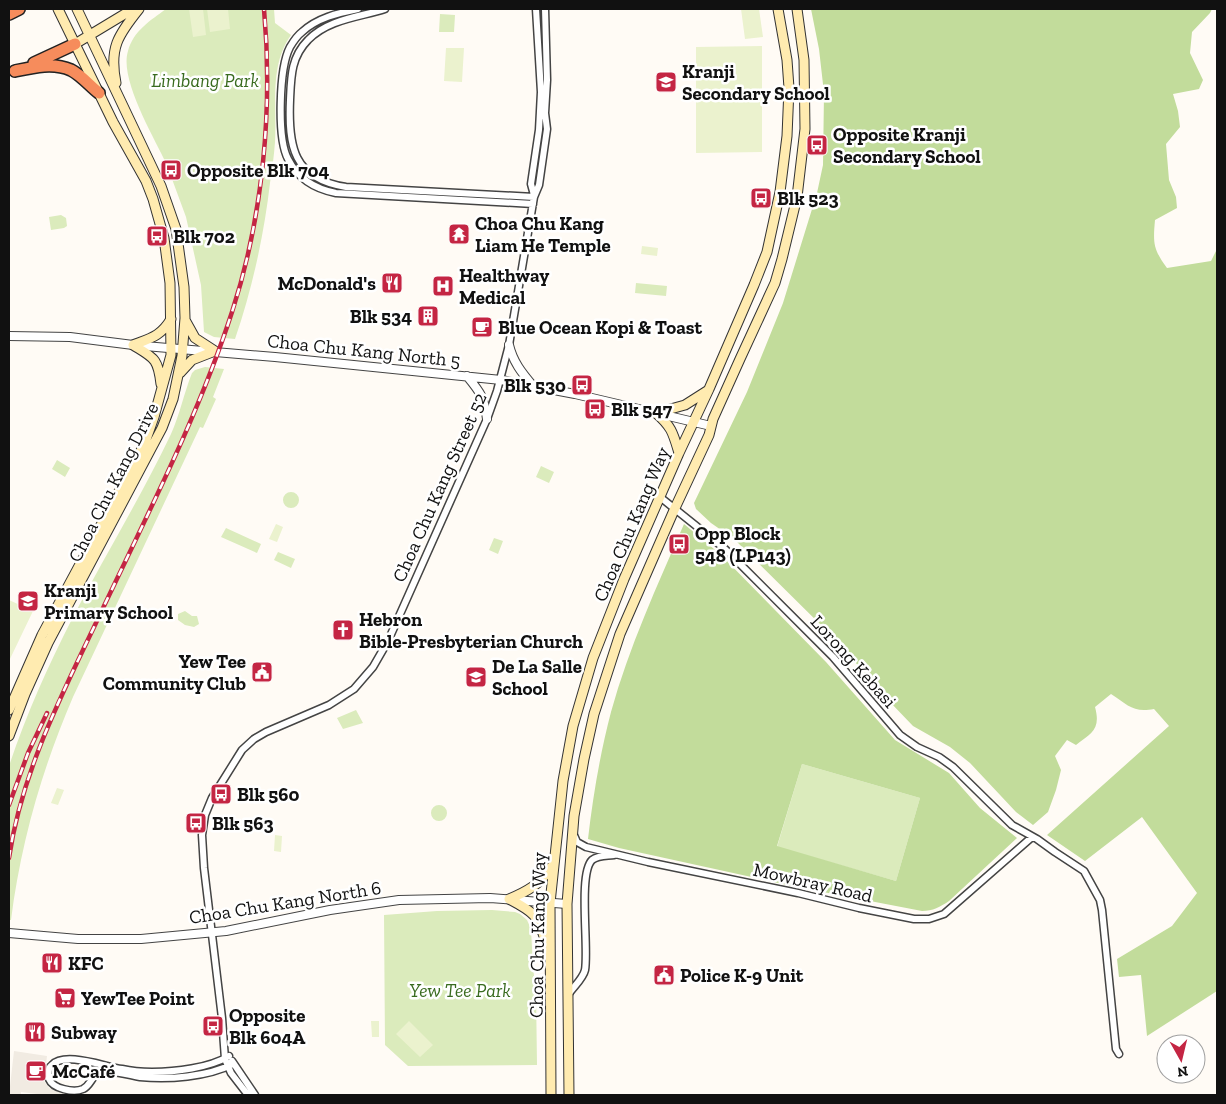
<svg xmlns="http://www.w3.org/2000/svg" width="1226" height="1104" viewBox="0 0 1226 1104" font-family="'Zilla Slab',serif">
<rect width="100%" height="100%" fill="#fffbf5"/>
<path fill="#dbebbc" d="M166,9H274L275,23L291,35C269,66 277,106 275,142C274,156 272,170 270,183C264,236 252,289 235,339L214,337L204,332L201,285L186,217L172,179L175,177L169,163H166C154,137 119,79 128,51C133,31 151,20 166,9Z
M440,14L455,15L454,32H439Z
M61,215L66,218L67,226L64,228L51,230L49,217Z
M636,283L667,286L666,296L635,293Z
M205,367L224,369L213,397L216,399L203,428L200,427L73,697C42,769 21,842 11,920H9V766C26,715 48,666 72,619C104,557 141,497 171,434C180,414 184,393 192,373L195,370Z
M57,460L70,468L65,477L52,469Z
M541,466L554,472L549,483L536,477Z
M283 500a8 8 0 1 1 16 0a8 8 0 1 1-16 0Z
M226,528L261,544L257,553L221,537Z
M494,538L503,541L498,554L489,550Z
M278,552L295,559L291,568L274,560Z
M185,611L192,616H197L199,624L194,627L185,625L178,620V614Z
M356,710L363,723L343,729L337,718Z
M802,764L920,798L896,881L777,847Z
M431 813a8 8 0 1 1 16 0a8 8 0 1 1-16 0Z
M492,910L515,912L520,914L527,920L531,929L533,967L536,992L537,1065L408,1066L385,1045L384,915L437,911Z"/>
<path fill="#c2dc9b" fill-rule="evenodd" d="M811,9H1212L1210,13L1192,32L1190,53L1203,80L1199,89L1173,94L1178,111L1180,127L1166,144L1169,180L1176,197L1177,208L1155,220C1153,243 1153,249 1167,268L1211,261L1217,249V991L1147,1036L1141,975L1119,977L1117,959L1172,926L1197,893L1142,817L1085,861L1047,835L1169,726L1154,709C1133,713 1128,705 1111,694L1095,707C1101,729 1092,733 1076,745L1067,740L1055,756L1061,770L1056,790L1048,812L1033,825L1016,812L970,763L950,747L913,726L889,701L835,639L734,539L711,523L696,509L694,503L747,392L783,303L817,193L823,165L824,93L819,49Z
M684,524L720,554L826,662L895,740L949,773L980,808L1017,838L949,901C940,907 933,911 922,911L792,886L619,848L588,839C593,796 600,754 611,712C629,647 657,586 684,524ZM802,764L920,798L896,881L777,846Z"/>
<path fill="#ebf2ce" d="M189,9H203L206,35L193,37Z
M207,9H228L230,29L210,32Z
M741,9H759L763,37L745,39Z
M762,46V152L696,153V47Z
M446,48H464L462,82L444,81Z
M642,246L658,248L657,256L641,254Z
M276,524L283,527L277,542L269,539Z
M9,600L33,611L9,661V599Z
M57,788L64,790L58,805L51,803Z
M275,835L282,836L281,852L274,851Z
M371,1021H379V1037H372Z
M409,1021L433,1045L420,1057L396,1034Z"/>
<path fill="#f1ebe2" d="M14,1051L47,1056L44,1081L49,1088L59,1092L85,1095H45L21,1092V1095H9Z"/>
<g fill="none" stroke-linecap="round" stroke-linejoin="round">
<g stroke="#444" stroke-width="9">
<path id="minor" d="M358,9C338,13 317,18 302,32C298,35 293,42 290,47C279,68 277,138 288,159C298,179 315,189 336,193L533,204
M385,9C360,17 328,19 308,40C291,57 291,77 290,100C288,146 293,179 346,187L534,197
M534,195L531,184L539,130L541,92L536,9
M660,497L725,549L833,657L900,735L917,747L939,757L953,767L1012,825L1037,839L1055,852L1084,871L1100,900L1102,910L1116,1049L1119,1054
M573,833L577,842L586,847L648,862L798,893L859,908L914,919H929L944,914L1032,837
M568,995C573,987 583,979 585,970C589,948 578,874 592,860C598,855 607,856 614,855
M229,1056C209,1068 175,1072 152,1072C142,1072 131,1071 122,1069C105,1067 65,1051 52,1065C48,1068 48,1074 49,1079C53,1089 74,1093 83,1089C93,1084 90,1073 106,1072C117,1071 129,1075 140,1077C168,1080 207,1077 233,1064
M232,1061L255,1095
M248,1095L231,1073L225,1059L222,1018L204,868L202,835L205,815L212,798L242,750L254,739L266,732L329,705L354,689L373,667L388,641L487,419L497,391L509,345L534,197L539,185L547,129L545,113L547,80L545,9"/>
</g>
<g stroke="#444" stroke-width="10">
<path id="tertiary" d="M9,336L70,337L133,345L275,357L501,380L575,394L711,426
M509,345C513,362 522,373 533,386
M467,376C481,393 484,397 487,419
M9,933L78,939H141L226,931L330,910L399,900L490,898L567,904"/>
</g>
<g stroke="#333" stroke-width="11">
<path id="secondary" d="M75,44L133,9
M116,83C109,48 118,35 139,9
M185,320L195,338L215,351
M133,345C154,358 158,358 161,384
M133,345C151,338 161,336 171,319
M180,373L192,360L215,351
M656,413L685,405L707,391
M656,413C672,427 673,433 679,453
M9,710L42,635L144,445L154,417L171,355L170,283L164,238L153,199L146,181L113,122L58,9
M9,736L25,694L48,643L162,428L173,399L182,356L185,318L184,287L176,229L161,186L77,9
M509,899C534,912 538,915 546,943
M509,899C526,892 541,884 551,867
M551,1095L550,903L563,781L573,726L593,658L624,579L679,453L709,389L754,285L767,252L780,192L787,136L789,88L787,60L778,9
M569,1095L567,904L574,816L584,759L594,714L620,634L675,508L709,435L713,419L740,359L775,283L782,259L797,197L805,129L804,60L797,9"/>
</g>
<g stroke="#222" stroke-width="14">
<path id="motorway" d="M9,14L19,9
M34,63L75,44
M15,71C33,67 53,62 71,70C81,75 90,86 99,93"/>
</g>
<use href="#minor" stroke="#fff" stroke-width="6"/>
<use href="#tertiary" stroke="#fff" stroke-width="8"/>
<use href="#secondary" stroke="#ffebb0" stroke-width="9"/>
<use href="#motorway" stroke="#f68c5c" stroke-width="11"/>
<g stroke="#c42543" stroke-width="4.5">
<path id="rail" d="M9,805L28,753L47,713
M9,858C22,768 66,687 104,606C150,509 199,414 232,312C263,217 273,108 264,9"/>
</g>
<use href="#rail" stroke="#fff" stroke-width="2.5" stroke-dasharray="8" stroke-linecap="butt"/>
</g>
<defs>
<g id="school-square" transform="scale(1.125)"><rect x="-9" y="-9" width="18" height="18" rx="4" fill="#c42543" stroke="#fff"/><path d="M0-5L7-2L0 1L-7-2ZM-4 1L0 2.5L4 1V4Q0 6-4 4Z" fill="#fff"/></g>
<g id="bus-square" transform="scale(1.125)"><rect x="-9" y="-9" width="18" height="18" rx="4" fill="#c42543" stroke="#fff"/><path d="M-5-6H5V4H4V6H2V4H-2V6H-4V4H-5ZM-3.5-4V0h7V-4ZM-3.5 1.2v1.5H-2V1.2ZM2 1.2v1.5H3.5V1.2Z" fill="#fff"/></g>
<g id="temple-square" transform="scale(1.125)"><rect x="-9" y="-9" width="18" height="18" rx="4" fill="#c42543" stroke="#fff"/><path d="M0-6L5-2H3V0L6.5 2.5H4V6H1.5V3h-3V6H-4V2.5H-6.5L-3 0V-2H-5Z" fill="#fff"/></g>
<g id="restaurant-square" transform="scale(1.125)"><rect x="-9" y="-9" width="18" height="18" rx="4" fill="#c42543" stroke="#fff"/><path d="M-5-6h1v4h1v-4h1v4h1v-4h1v5L-1.5 .5V6h-2V.5L-5-1ZM5-6V6H3V1.5H1.5Q1.5-4 5-6Z" fill="#fff"/></g>
<g id="hospital-square" transform="scale(1.125)"><rect x="-9" y="-9" width="18" height="18" rx="4" fill="#c42543" stroke="#fff"/><path d="M-5-5h3v3.5h4V-5h3V5h-3V1.5h-4V5h-3Z" fill="#fff"/></g>
<g id="building-square" transform="scale(1.125)"><rect x="-9" y="-9" width="18" height="18" rx="4" fill="#c42543" stroke="#fff"/><path d="M-4-6H4V6H1V3H-1V6H-4ZM-2.5-4.3h1.7v1.8h-1.7ZM.8-4.3h1.7v1.8H.8ZM-2.5-1h1.7V.8h-1.7ZM.8-1h1.7V.8H.8Z" fill="#fff"/></g>
<g id="cafe-square" transform="scale(1.125)"><rect x="-9" y="-9" width="18" height="18" rx="4" fill="#c42543" stroke="#fff"/><path d="M-5.5-4.5H6V0H3Q3 3.5 0 3.5H-2.5Q-5.5 3.5-5.5 0ZM3-3.2v2h1.7v-2ZM-6 4.5H4V6H-6Z" fill="#fff"/></g>
<g id="church-square" transform="scale(1.125)"><rect x="-9" y="-9" width="18" height="18" rx="4" fill="#c42543" stroke="#fff"/><path d="M-1.2-6h2.4v3.5h3.3v2.4h-3.3V6h-2.4V-.1h-3.3v-2.4h3.3Z" fill="#fff"/></g>
<g id="civic-square" transform="scale(1.125)"><rect x="-9" y="-9" width="18" height="18" rx="4" fill="#c42543" stroke="#fff"/><path d="M-.6-6.5H3V-4.5H.6V-3L4-1V1h2V6H-6V1h2V-1L-.6-3ZM-1.2 2.5V6h2.4V2.5Z" fill="#fff"/></g>
<g id="supermarket-square" transform="scale(1.125)"><rect x="-9" y="-9" width="18" height="18" rx="4" fill="#c42543" stroke="#fff"/><path d="M-6-5.5h2.5l.6 2H6L4.5 2H-2.5L-4.4-4H-6ZM-1.5 3.2a1.3 1.3 0 1 0 .1 0ZM3 3.2a1.3 1.3 0 1 0 .1 0Z" fill="#fff"/></g>
</defs>
<g fill-rule="evenodd">
<use href="#school-square" x="666" y="82"/>
<use href="#bus-square" x="817" y="145"/>
<use href="#bus-square" x="171" y="170"/>
<use href="#bus-square" x="761" y="198"/>
<use href="#temple-square" x="459" y="234"/>
<use href="#bus-square" x="157" y="236"/>
<use href="#restaurant-square" x="392" y="283"/>
<use href="#hospital-square" x="443" y="286"/>
<use href="#building-square" x="428" y="316"/>
<use href="#cafe-square" x="482" y="327"/>
<use href="#bus-square" x="582" y="385"/>
<use href="#bus-square" x="595" y="409"/>
<use href="#bus-square" x="679" y="544"/>
<use href="#school-square" x="28" y="601"/>
<use href="#church-square" x="343" y="630"/>
<use href="#civic-square" x="262" y="672"/>
<use href="#school-square" x="476" y="677"/>
<use href="#bus-square" x="221" y="794"/>
<use href="#bus-square" x="196" y="823"/>
<use href="#restaurant-square" x="52" y="963"/>
<use href="#civic-square" x="664" y="975"/>
<use href="#supermarket-square" x="65" y="998"/>
<use href="#bus-square" x="213" y="1026"/>
<use href="#restaurant-square" x="35" y="1032"/>
<use href="#cafe-square" x="36" y="1071"/>
</g>
<g text-anchor="middle" stroke-width="5" stroke-linejoin="round" paint-order="stroke">
<g font-size="19" font-weight="bold" fill="#111" stroke="#fff" text-anchor="start">
<text x="682" y="78">Kranji<tspan x="682" dy="22">Secondary School</tspan></text>
<text x="833" y="141">Opposite Kranji<tspan x="833" dy="22">Secondary School</tspan></text>
<text x="187" y="177">Opposite Blk 704</text>
<text x="777" y="205">Blk 523</text>
<text x="475" y="230">Choa Chu Kang<tspan x="475" dy="22">Liam He Temple</tspan></text>
<text x="173" y="243">Blk 702</text>
<text x="459" y="282">Healthway<tspan x="459" dy="22">Medical</tspan></text>
<text x="376" y="290" text-anchor="end">McDonald's</text>
<text x="412" y="323" text-anchor="end">Blk 534</text>
<text x="498" y="334">Blue Ocean Kopi &amp; Toast</text>
<text x="566" y="392" text-anchor="end">Blk 530</text>
<text x="611" y="416">Blk 547</text>
<text x="695" y="540">Opp Block<tspan x="695" dy="22">548 (LP143)</tspan></text>
<text x="44" y="597">Kranji<tspan x="44" dy="22">Primary School</tspan></text>
<text x="359" y="626">Hebron<tspan x="359" dy="22">Bible-Presbyterian Church</tspan></text>
<text x="246" y="668" text-anchor="end">Yew Tee<tspan x="246" dy="22">Community Club</tspan></text>
<text x="492" y="673">De La Salle<tspan x="492" dy="22">School</tspan></text>
<text x="237" y="801">Blk 560</text>
<text x="212" y="830">Blk 563</text>
<text x="68" y="970">KFC</text>
<text x="680" y="982">Police K-9 Unit</text>
<text x="81" y="1005">YewTee Point</text>
<text x="229" y="1022">Opposite<tspan x="229" dy="22">Blk 604A</tspan></text>
<text x="51" y="1039">Subway</text>
<text x="52" y="1078">McCafé</text>
</g>
<g font-size="19" font-style="italic" fill="#396b1f" stroke="#fff">
<text x="205" y="87">Limbang Park</text>
<text x="460" y="997">Yew Tee Park</text>
</g>
<g font-size="19" fill="#111" stroke="#fff">
<text transform="translate(364 350) rotate(6)" y="7">Choa Chu Kang North 5</text>
<text transform="translate(113 482) rotate(-63)" y="7">Choa Chu Kang Drive</text>
<text transform="translate(439 487) rotate(-66)" y="7">Choa Chu Kang Street 52</text>
<text transform="translate(631 524) rotate(-67)" y="7">Choa Chu Kang Way</text>
<text transform="translate(854 661) rotate(48)" y="7">Lorong Kebasi</text>
<text transform="translate(813 882) rotate(13)" y="7">Mowbray Road</text>
<text transform="translate(285 902) rotate(-9)" y="7">Choa Chu Kang North 6</text>
<text transform="translate(537 935) rotate(-89)" y="7">Choa Chu Kang Way</text>
</g>
</g>
<rect width="1226" height="1104" fill="none" stroke="#111111" stroke-width="20"/>
<g transform="translate(1181 1059) rotate(172)"><circle r="24" fill="#ffffff" stroke="#a0a0a0"/>
<path d="M0-4L9 19L0 12L-9 19Z" fill="#c42543"/>
<text y="-8" font-size="14" font-weight="bold" text-anchor="middle" fill="#111111">N</text>
</g>
</svg>
